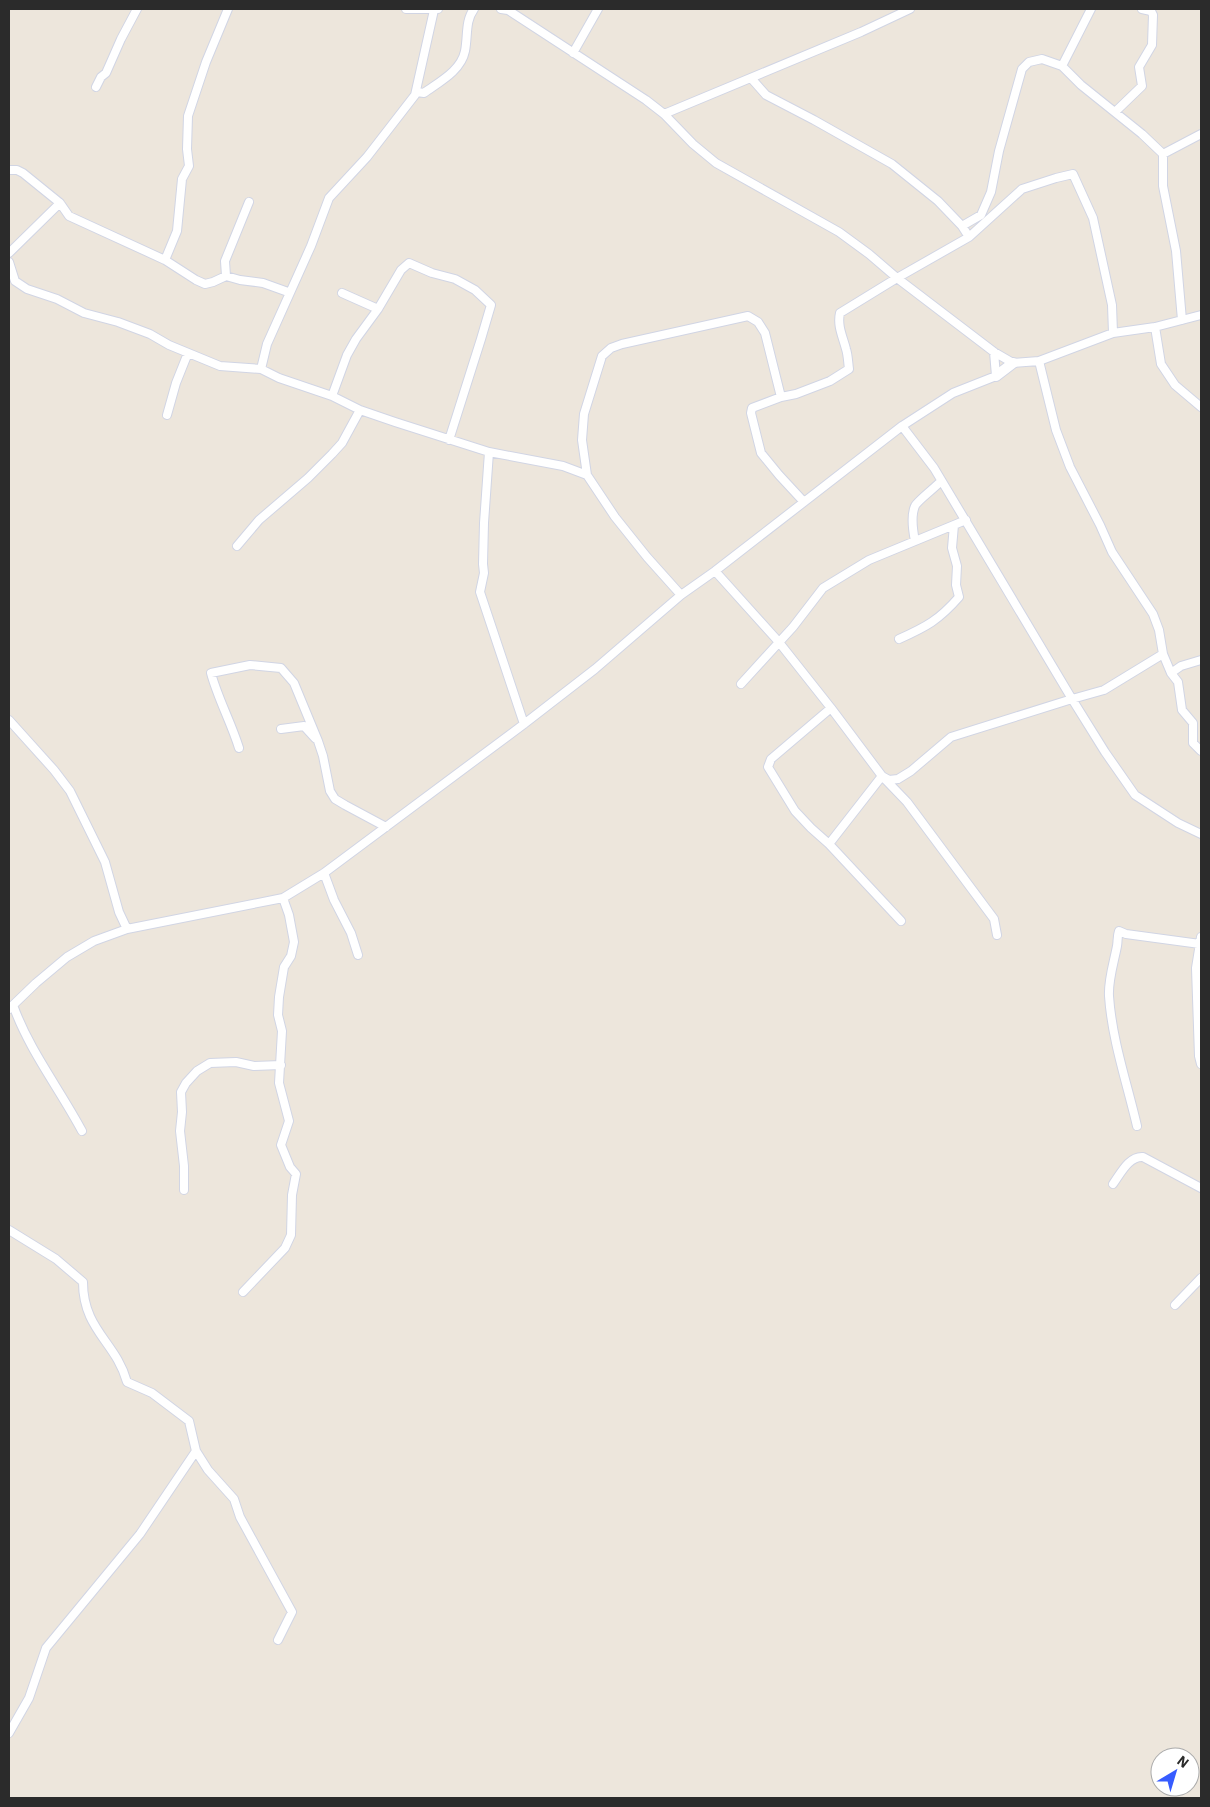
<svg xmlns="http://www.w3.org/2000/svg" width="1210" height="1807" viewBox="0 0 1210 1807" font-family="'IBM Plex Sans',sans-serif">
<rect width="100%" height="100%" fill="#ede6dc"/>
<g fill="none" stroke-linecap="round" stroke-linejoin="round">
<g stroke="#d1d5e4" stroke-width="10">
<path id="minor" d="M406,9H438
M501,9L508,10L646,100L664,114L693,144L716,163L839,232L869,254L897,278L994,352L1013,363L1039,361L1113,333L1155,327L1201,315
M434,10L415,95L367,157L329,198L311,246L267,344L261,369L279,378L332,396L360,410L395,422L489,452L563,466L587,475L615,517L647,557L681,595
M573,53L598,9
M1062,66L1091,9
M751,78L766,95L814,120L892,164L938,201L962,226L969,237
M96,87L101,77L106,73L121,39L137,9
M415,95L417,92L424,93C439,82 461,71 465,51C468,36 465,21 474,9
M1115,112L1142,86L1139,67L1152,45L1153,15L1151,11L1142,9
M664,114L861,32L910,9
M1163,154L1201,134
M9,170H17L23,173L60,203L69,216L165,260L196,280L205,284L213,282L226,276
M249,202L225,261L226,276L240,280L263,283L288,292
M962,226L981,215L991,192L999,151L1022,69L1029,62L1042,59L1062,66L1081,85L1142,134L1163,154V186L1176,251L1182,320
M9,253L60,203
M165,260L177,231L182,179L189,166L187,149L188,116L206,62L228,9
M9,262L15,281L27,289L57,299L84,313L118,322L150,334L169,345L220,366L261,369
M342,293L378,309
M1155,327L1161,364L1175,385L1201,407
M1039,361L1056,430L1070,467L1100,525L1112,552L1153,614L1159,630L1163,654L1171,673L1178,682L1182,710L1193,723V743L1201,751
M332,396L347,355L356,339L378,309L401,270L409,263L432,273L455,279L475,290L491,305L481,339L449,440
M167,415L176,383L188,353
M902,426L934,468L1072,699L1105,752L1135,795L1178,823L1201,834
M489,452L484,523L483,564L484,573L480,592L524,724
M587,475L582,440L584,414L602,356L611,348L622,344L748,316L758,322L765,333L781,397
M804,502L779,475L761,453L751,413L752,408L781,397L796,394L830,381L849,369C848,362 848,355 846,349C843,337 837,326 840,313L897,278L969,237L1022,189L1056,178L1073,174L1093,218L1112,305L1113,333
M915,541C913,531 911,515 915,506C917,501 936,487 941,481
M237,546L259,520L308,478L332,454L342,443L360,410
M715,571L778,641L831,708L882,776L907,802L994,919L997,935
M899,639C926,627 939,620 959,597L956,585L957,566L952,548L954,525
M1171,673L1181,666L1201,660
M741,684L793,627L823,588L869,560L966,520
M831,708L771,759L768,767L795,811L811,828L829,844L901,921
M9,720L54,770L70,791L105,862L119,912L127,929
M281,729L304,726L315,738
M239,748C231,722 218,699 211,673L250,665L281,668L294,683L318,741L323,756L330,791L335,799L345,805L386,827
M829,844L882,776L889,780L898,779L911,771L951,737L1072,699L1104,690L1163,654
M324,873L334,900L351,933L358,955
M1201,937L1196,968L1199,1056L1201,1064
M13,1005C29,1050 59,1088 82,1131
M9,1009L36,983L67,957L94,941L127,929L283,898L324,873L524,724L595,669L681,595L715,571L902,426L953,393L996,376L994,352
M1137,1126C1127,1083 1112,1040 1109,996C1108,980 1114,962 1117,946C1118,941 1117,937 1119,931L1126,934L1200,944
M1113,1184C1121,1173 1129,1156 1143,1157L1201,1188
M184,1190V1166L180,1131L182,1112L181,1092L186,1083L197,1071L210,1063L236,1062L254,1066L281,1065
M9,1230L56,1259L83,1282C83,1330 116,1342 127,1382L152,1393L189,1421L196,1451L208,1470L234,1499L240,1517L292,1612L278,1640
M243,1292L285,1248L291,1235L292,1195L296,1174L290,1167L281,1145L289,1121L279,1083L282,1031L278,1015L279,997L284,967L291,956L294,942L289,915L283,898
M1175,1305L1201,1278
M9,1733L29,1698L46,1648L140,1534L196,1451"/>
</g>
<g stroke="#d1d5e4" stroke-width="12">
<path id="tertiary" d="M996,376L1013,363"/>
</g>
<use href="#minor" stroke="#fff" stroke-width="8"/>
<use href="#tertiary" stroke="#fff" stroke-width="10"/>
</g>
<rect width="1210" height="1807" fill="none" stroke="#2b2b2b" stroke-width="20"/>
<g transform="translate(1175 1772) rotate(38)"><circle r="24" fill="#ffffff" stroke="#aaaaaa"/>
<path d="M0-4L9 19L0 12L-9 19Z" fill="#375cff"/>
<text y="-8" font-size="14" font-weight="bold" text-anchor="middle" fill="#2b2b2b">N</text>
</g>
</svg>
